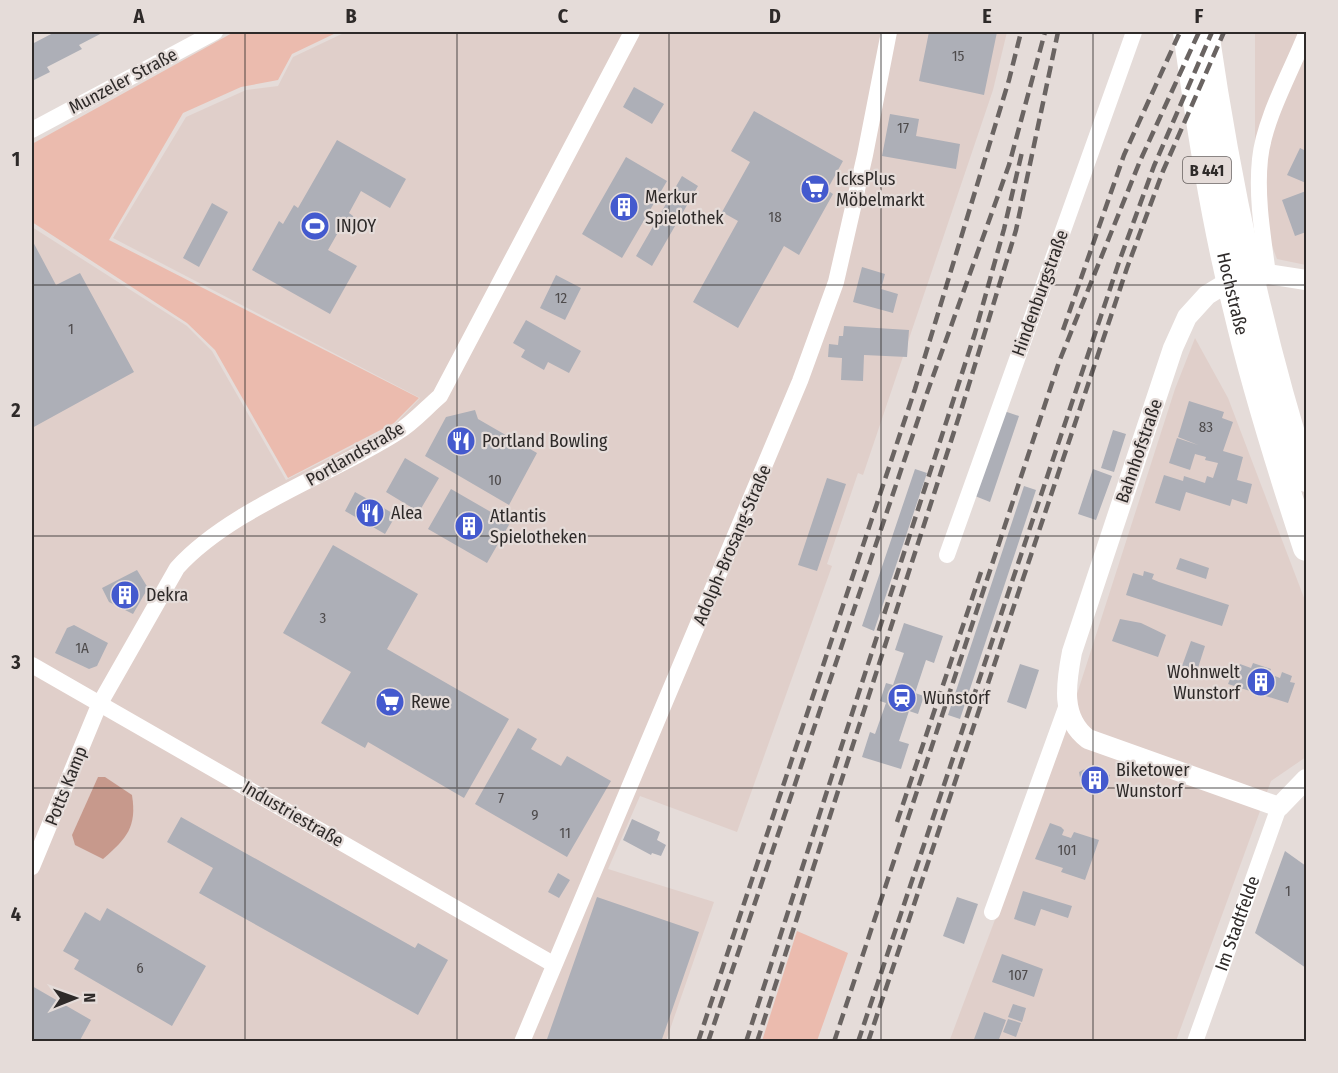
<svg xmlns="http://www.w3.org/2000/svg" width="1338" height="1073" viewBox="0 0 1338 1073" font-family="'Fira Sans Condensed',sans-serif">
<rect width="100%" height="100%" fill="#e5dcd9"/>
<path fill="#e0cfca" d="M346,32H1007L993,90L863,475L858,473L827,564L832,566L737,832L640,796L608,869L714,902L666,1041H32V227L187,326L212,351L286,480L393,426L420,398L113,238L186,117L246,90L278,86L293,57Z
M1255,32H1306V265L1277,259L1258,209L1255,151Z
M1195,338L1228,398L1306,603V757L1271,781L1176,1041L949,1042L1060,747L1175,389Z"/>
<path fill="#ebbbae" d="M234,32H338L292,54L278,80L241,87L183,113L109,240L419,398L394,423L288,478L215,350L187,323L32,222V144Z
M797,931L848,953L817,1041H762Z"/>
<path fill="#c7998c" d="M98,777H105L132,795C137,827 127,838 103,859L75,845L72,835Z"/>
<path fill="#adafb7" d="M55,32H104L79,45L82,49L47,67L50,72L32,81V44Z
M929,32H997L984,95L919,81Z
M634,87L664,104L652,124L623,107Z
M754,111L843,161L827,190L833,194L799,255L784,246L738,328L693,302L738,221L722,212L750,162L731,151Z
M890,114L919,119L916,136L960,144L956,169L882,156Z
M337,140L406,179L390,208L361,191L349,213L353,216L355,223L351,229H340L328,250L357,266L330,314L252,270L279,221L283,224L294,205L298,208Z
M1300,148L1306,151V183L1287,175Z
M626,157L667,181L622,258L582,234Z
M682,176L698,186L652,266L636,256Z
M1306,191V232L1295,236L1282,200Z
M212,203L228,212L199,267L183,258Z
M32,240L56,285L80,273L134,372L32,428Z
M862,267L885,274L881,289L898,294L893,313L853,302Z
M556,275L581,288L565,320L540,308Z
M526,320L581,351L569,373L548,362L544,370L521,357L525,350L513,343Z
M844,326L909,330L907,357L864,355L863,381L841,380L842,358L828,357L829,344L838,345L839,336H843Z
M1189,401L1224,412L1222,418L1233,422L1223,451L1243,457L1237,480L1252,484L1247,504L1232,499L1230,506L1186,492L1180,511L1155,503L1164,475L1183,481L1184,476L1205,483L1207,476L1213,478L1218,463L1205,460L1206,457L1195,454L1190,470L1169,463L1177,438L1198,445L1178,437Z
M475,410L478,419L537,453L509,505L425,456L446,417Z
M1004,411L1019,416L990,502L975,496Z
M1113,430L1126,434L1114,472L1101,468Z
M405,458L439,478L419,512L386,492Z
M915,469L927,473L874,631L862,626Z
M1093,469L1112,476L1096,520L1078,514Z
M827,478L846,484L817,571L798,565Z
M1024,486L1036,490L960,719L948,715Z
M451,489L510,523L487,563L428,529Z
M355,492L396,515L385,534L345,511Z
M333,545L418,594L387,649L509,719L464,798L368,742L365,748L321,723L351,672L283,633Z
M1180,558L1209,568L1206,579L1176,569Z
M137,570L148,588L133,614L109,602L102,588Z
M1144,571L1154,574L1152,579L1159,582L1229,605L1222,626L1126,595L1133,573L1143,576Z
M1120,619L1141,623L1166,635L1158,657L1112,641Z
M904,623L943,636L934,663L926,660L915,693L924,696L918,714L909,711L899,741L909,744L901,769L862,757L870,732L875,734L886,703L880,701L886,683L893,685L904,653L895,650Z
M74,625L108,643L97,666L89,669L55,653L67,628Z
M1191,641L1205,646L1197,671L1182,666Z
M1253,663L1271,669L1269,674L1280,678L1282,672L1292,676L1290,682L1295,683L1288,703L1228,684L1233,672L1237,673L1240,664L1251,668Z
M1020,664L1039,670L1026,709L1007,702Z
M518,728L537,739L531,749L561,766L567,756L611,781L567,857L475,804Z
M1089,767L1110,775L1108,789H1098L1093,781L1087,785L1081,783L1079,772Z
M181,817L415,948L418,943L448,960L418,1015L199,893L213,868L167,842Z
M632,819L660,832L657,840L666,845L661,856L652,853L651,855L623,840Z
M1050,823L1061,827L1064,830L1062,835L1071,838L1074,832L1099,840L1085,880L1061,872L1063,868L1035,859Z
M1285,851L1306,866V968L1255,933Z
M558,873L570,880L559,898L548,892Z
M1023,891L1072,906L1068,918L1041,909L1035,926L1014,919Z
M597,897L699,932L661,1042H546Z
M957,897L978,904L964,944L943,936Z
M107,908L206,966L172,1026L74,969L79,960L63,951L85,912L100,921Z
M1002,954L1043,969L1034,997L992,982Z
M32,986L91,1020L79,1042H32Z
M1013,1004L1026,1008L1022,1022L1008,1017Z
M984,1012L1006,1020L998,1042H973Z
M1008,1019L1021,1023L1016,1037L1003,1032Z"/>
<g fill="none" stroke-linecap="round" stroke-linejoin="round">
<g stroke="#fff" stroke-width="16">
<path d="M32,130L215,32"/>
<path d="M1268,274C1263,237 1256,197 1260,159C1264,119 1291,72 1306,34"/>
<path d="M947,555L1134,32"/>
<path d="M32,665L553,964"/>
<path d="M32,867L99,705L177,568C230,509 331,475 398,432C413,423 426,408 440,396L632,32"/>
<path d="M992,912L1067,705"/>
<path d="M522,1042L800,381L836,282L865,155L889,32"/>
<path id="s1" d="M1195,1042L1279,807"/>
</g>
<path stroke="#fff" stroke-width="20" d="M1306,280L1268,274L1225,284L1207,295L1187,317L1173,348L1072,652C1066,683 1060,718 1088,739L1279,807L1306,779"/>
<g stroke="#fff" stroke-width="26">
<path id="s2" d="M1186,32C1199,124 1213,218 1236,309C1255,390 1280,469 1306,548"/>
<path d="M1206,32C1228,184 1259,332 1306,479"/>
</g>
<path stroke="#6a6462" stroke-width="4.5" stroke-dasharray="12 6" stroke-linecap="butt" d="M1063,330L1124,155L1180,32
M897,822L981,572
M698,1042L915,389L1009,80L1021,32
M708,1042L927,393L1009,165L1045,32
M746,1042L975,333L1004,229L1022,152
M757,1042L963,404L1016,230L1058,32
M834,1042L1059,362L1140,161L1199,32
M858,1042L1119,262L1154,166L1212,32
M868,1042L1127,268L1163,171L1224,32"/>
</g>
<path fill="none" stroke="#2e2a29" stroke-width="1.5" stroke-opacity="0.55" d="M245,32V1042M457,32V1042M669,32V1042M881,32V1042M1093,32V1042M32,285H1306M32,536H1306M32,788H1306"/>
<defs>
<g id="supermarket-disc" transform="scale(1.5)"><circle r="9.5" fill="#445ace" stroke="#e5dcd9"/><path d="M-6-5.5h2.5l.6 2H6L4.5 2H-2.5L-4.4-4H-6ZM-1.5 3.2a1.3 1.3 0 1 0 .1 0ZM3 3.2a1.3 1.3 0 1 0 .1 0Z" fill="#fff"/></g>
<g id="building-disc" transform="scale(1.5)"><circle r="9.5" fill="#445ace" stroke="#e5dcd9"/><path d="M-4-6H4V6H1V3H-1V6H-4ZM-2.5-4.3h1.7v1.8h-1.7ZM.8-4.3h1.7v1.8H.8ZM-2.5-1h1.7V.8h-1.7ZM.8-1h1.7V.8H.8Z" fill="#fff"/></g>
<g id="stadium-disc" transform="scale(1.5)"><circle r="9.5" fill="#445ace" stroke="#e5dcd9"/><path d="M0-5a6.5 5 0 1 0 0 10a6.5 5 0 1 0 0-10ZM-3.5-1.8h7v3.6h-7Z" fill="#fff"/></g>
<g id="restaurant-disc" transform="scale(1.5)"><circle r="9.5" fill="#445ace" stroke="#e5dcd9"/><path d="M-5-6h1v4h1v-4h1v4h1v-4h1v5L-1.5 .5V6h-2V.5L-5-1ZM5-6V6H3V1.5H1.5Q1.5-4 5-6Z" fill="#fff"/></g>
<g id="station-disc" transform="scale(1.5)"><circle r="9.5" fill="#445ace" stroke="#e5dcd9"/><path d="M-3-6H3Q5-6 5-4V2Q5 4 3 4L4.5 6H3L1.5 4h-3L-3 6H-4.5L-3 4Q-5 4-5 2V-4Q-5-6-3-6ZM-3.5-4v3h7v-3ZM-3.5 1v1.5H-2V1ZM2 1v1.5H3.5V1Z" fill="#fff"/></g>
</defs>
<g fill-rule="evenodd">
<use href="#supermarket-disc" x="815" y="189"/>
<use href="#building-disc" x="624" y="207"/>
<use href="#stadium-disc" x="315" y="226"/>
<use href="#restaurant-disc" x="461" y="441"/>
<use href="#restaurant-disc" x="370" y="513"/>
<use href="#building-disc" x="469" y="526"/>
<use href="#building-disc" x="125" y="595"/>
<use href="#building-disc" x="1261" y="682"/>
<use href="#station-disc" x="902" y="698"/>
<use href="#supermarket-disc" x="390" y="702"/>
<use href="#building-disc" x="1095" y="780"/>
</g>
<g text-anchor="middle" stroke-width="4.5" stroke-linejoin="round" paint-order="stroke">
<g font-size="15" fill="#4e4b4c">
<text x="958" y="61">15</text>
<text x="903" y="133">17</text>
<text x="775" y="222">18</text>
<text x="561" y="303">12</text>
<text x="71" y="334">1</text>
<text x="1206" y="432">83</text>
<text x="495" y="485">10</text>
<text x="323" y="623">3</text>
<text x="82" y="653">1A</text>
<text x="501" y="803">7</text>
<text x="535" y="820">9</text>
<text x="565" y="838">11</text>
<text x="1067" y="855">101</text>
<text x="1288" y="896">1</text>
<text x="140" y="973">6</text>
<text x="1018" y="980">107</text>
</g>
<rect fill="#e5dcd9" stroke="#655f5e" stroke-width="1.5" x="1183" y="157" width="48" height="26" rx="4.5"/>
<g font-size="16" font-weight="bold" fill="#2e2a29">
<text x="1207" y="176">B 441</text>
</g>
<g font-size="18" fill="#2e2a29" stroke="#e5dcd9">
<text transform="translate(123 81) rotate(-28)" y="6">Munzeler Straße</text>
<text transform="translate(1040 293) rotate(-70)" y="6">Hindenburgstraße</text>
<text dy="6" stroke="none"><textPath href="#s2" startOffset="266">Hochstraße</textPath></text>
<text transform="translate(1139 451) rotate(-71)" y="6">Bahnhofstraße</text>
<text transform="translate(355 454) rotate(-30)" y="6">Portlandstraße</text>
<text transform="translate(732 545) rotate(-67)" y="6">Adolph-Brosang-Straße</text>
<text transform="translate(66 786) rotate(-68)" y="6">Potts Kamp</text>
<text transform="translate(293 814) rotate(30)" y="6">Industriestraße</text>
<text dy="6" stroke="none"><textPath href="#s1" startOffset="126">Im Stadtfelde</textPath></text>
</g>
<g font-size="18" fill="#2e2a29" stroke="#e5dcd9" text-anchor="start">
<text x="836" y="185">IcksPlus<tspan x="836" dy="21">Möbelmarkt</tspan></text>
<text x="645" y="203">Merkur<tspan x="645" dy="21">Spielothek</tspan></text>
<text x="336" y="232">INJOY</text>
<text x="482" y="447">Portland Bowling</text>
<text x="391" y="519">Alea</text>
<text x="490" y="522">Atlantis<tspan x="490" dy="21">Spielotheken</tspan></text>
<text x="146" y="601">Dekra</text>
<text x="1240" y="678" text-anchor="end">Wohnwelt<tspan x="1240" dy="21">Wunstorf</tspan></text>
<text x="923" y="704">Wunstorf</text>
<text x="411" y="708">Rewe</text>
<text x="1116" y="776">Biketower<tspan x="1116" dy="21">Wunstorf</tspan></text>
</g>
</g>
<rect width="1338" height="1073" fill="none" stroke="#e5dcd9" stroke-width="66"/>
<g transform="translate(75 998) rotate(89)" stroke="#e5dcd9" stroke-width="4.5" paint-order="stroke">
<path d="M0-4.5L10 22L0 15L-10 22Z" fill="#2e2a29"/>
<text y="-9" font-size="16" font-weight="bold" text-anchor="middle" fill="#2e2a29">N</text>
</g>
<rect x="33" y="33" width="1272" height="1007" fill="none" stroke="#2e2a29" stroke-width="2"/>
<g font-size="20" text-anchor="middle" font-weight="bold" fill="#2e2a29">
<text x="139" y="23">A</text>
<text x="351" y="23">B</text>
<text x="563" y="23">C</text>
<text x="775" y="23">D</text>
<text x="987" y="23">E</text>
<text x="1199" y="23">F</text>
<text x="16" y="166">1</text>
<text x="16" y="417">2</text>
<text x="16" y="669">3</text>
<text x="16" y="921">4</text>
</g>
</svg>
